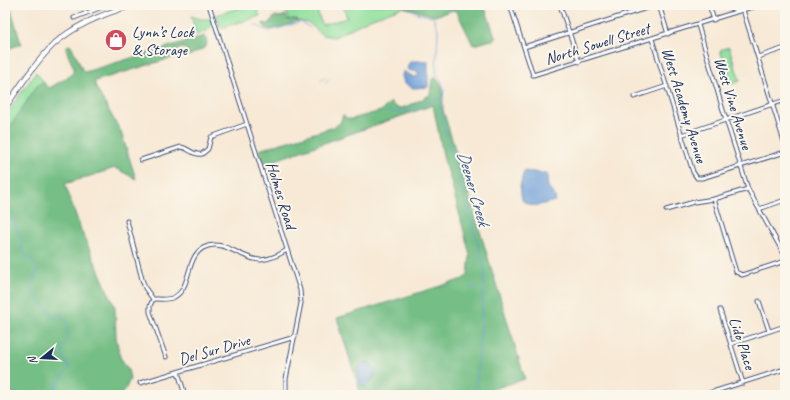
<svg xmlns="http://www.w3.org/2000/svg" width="790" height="400" viewBox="0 0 790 400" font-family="Caveat,sans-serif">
<rect width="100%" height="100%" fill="#fbf7ec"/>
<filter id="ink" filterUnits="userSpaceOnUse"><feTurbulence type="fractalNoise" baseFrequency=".025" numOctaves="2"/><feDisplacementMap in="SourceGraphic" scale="8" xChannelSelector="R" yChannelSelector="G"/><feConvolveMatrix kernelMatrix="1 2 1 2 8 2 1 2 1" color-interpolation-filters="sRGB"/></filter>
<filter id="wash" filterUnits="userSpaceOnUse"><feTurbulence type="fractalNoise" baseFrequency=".012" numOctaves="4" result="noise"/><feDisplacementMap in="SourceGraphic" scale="16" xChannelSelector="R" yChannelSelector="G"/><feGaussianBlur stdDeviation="0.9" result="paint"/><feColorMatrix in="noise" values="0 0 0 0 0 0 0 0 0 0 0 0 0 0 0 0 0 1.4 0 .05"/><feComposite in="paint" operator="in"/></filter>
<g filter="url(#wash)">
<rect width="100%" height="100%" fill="#f7e9d5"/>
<path fill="#92e09e" stroke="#56887e" d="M249,5H256L260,16L221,28L216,15Z
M284,5H315L322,25L347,18L343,5H401L403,7L370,19L334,37L322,35L309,23L297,21L298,20L293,19L289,20Z
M191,16L201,19H211L213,25L206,31L196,35L194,31L195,29Z
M729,47L740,81L731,84L720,50Z
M36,72L45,84L41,83L5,135V116Z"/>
<path fill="#75be85" stroke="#487672" d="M5,5H10L21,44L5,50Z
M401,5H484L496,39L473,45L457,12L453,10L435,16L403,7Z
M285,15L288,20L297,19V21C289,24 266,37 263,23L269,24L275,16L281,17Z
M204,36L207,41L206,47L189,56L186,49L182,48L177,50L178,56L95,81V86L121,132L136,179L115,168L65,184L81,230L115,307L116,337L120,357L128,369L130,379L126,388L121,395H5V135L36,87L41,83L45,84L49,88L72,75L74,68L68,55L66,47L69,45L72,47L83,71L85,72Z
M434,77C446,83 442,99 443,110L525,379L474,395H361L337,318L463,279L468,274L470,255L449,174L444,160L433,105L264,164L259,150L334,127L340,123L343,115L348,119H352L381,111L391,102C393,105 395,107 399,108C405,109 424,98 430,95L432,79Z"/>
<path fill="#6d9fd8" stroke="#44679b" d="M414,61H427L428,62V87L413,88L404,83L402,76L403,71L414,77L418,76L419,73C415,70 411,72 407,69L409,63Z
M524,171L542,173L548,175C546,186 549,189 556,197L555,201C542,204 532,210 522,200L520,186Z
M365,362C370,362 368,362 371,365C379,372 373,378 368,385L364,387L361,385C358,375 354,368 365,362Z"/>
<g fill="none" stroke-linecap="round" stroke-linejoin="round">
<path stroke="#6d9fd8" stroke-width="1" d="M410,5L416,13L433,17L438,30L436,73L442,82L444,90L443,97L440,107L441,115L485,269L478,367L475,395
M255,25L269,31L301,22L310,28
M321,81L326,76
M326,83L328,79
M435,100L442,98
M387,110C400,117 419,106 432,101
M5,210L11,217L21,237L22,248L25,255L31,259L38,270L32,284L34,295L54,317L60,314L65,319L69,337C66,342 60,349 63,356C64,360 67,362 69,368L54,389L57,395
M471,287H477"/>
</g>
</g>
<g filter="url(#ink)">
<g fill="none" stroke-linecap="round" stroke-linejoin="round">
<g stroke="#3c4b70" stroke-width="5">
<path id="minor" d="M209,5L300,290L301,303L286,379V395
M510,5L533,75L752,7
M560,5L579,62
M659,5L668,34
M709,5L714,20
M743,10L785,145
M74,18L107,5
M698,25L723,110L748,189L785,256
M652,39L693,172L697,178H702L785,152
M524,47L656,5
M758,57L785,48
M634,97L667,86
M681,135L785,100
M141,160L181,147C189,148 193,156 202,154L208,149L211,137L247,124
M714,199L736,272L742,275L785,261
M759,209L785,200
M666,210L694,202L714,199L748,189
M127,221L142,279L145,288L153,299L150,306V312L166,357
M153,299C159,299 166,300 172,298C192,291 185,258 203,248C224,237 241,260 261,260C271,259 279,255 287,250
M759,301L769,331
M720,310L743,383
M731,344L785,326
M178,372L185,395
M140,383L295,337
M703,395L785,369"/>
</g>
<g stroke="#3c4b70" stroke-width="6">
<path id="tertiary" d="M751,5L752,7L759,5"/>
</g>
<g stroke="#3c4b70" stroke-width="6">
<path id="secondary" d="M5,108C20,86 35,63 54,44C76,24 105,13 133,5"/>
</g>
<use href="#minor" stroke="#fff" stroke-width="3"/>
<use href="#tertiary" stroke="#fff" stroke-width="4"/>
<use href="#secondary" stroke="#fff" stroke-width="4.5"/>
</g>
</g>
<defs>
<g id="shop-disc" transform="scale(1.15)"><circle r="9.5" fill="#d1495b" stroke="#fbf7ec"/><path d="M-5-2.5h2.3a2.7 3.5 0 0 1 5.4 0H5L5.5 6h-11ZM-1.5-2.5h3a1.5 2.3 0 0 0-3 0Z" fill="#fff"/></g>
</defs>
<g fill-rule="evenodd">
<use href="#shop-disc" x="116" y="40"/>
</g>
<g text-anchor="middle" stroke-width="4" stroke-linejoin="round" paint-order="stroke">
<g font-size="16" fill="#1b2f5e" stroke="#fbf7ec" text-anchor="start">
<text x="132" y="37">Lynn’s Lock<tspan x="132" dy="18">&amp; Storage</tspan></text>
</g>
<g font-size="16" fill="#1b2f5e" stroke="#fbf7ec">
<text transform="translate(597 43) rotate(-17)" y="6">North Sowell Street</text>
<text transform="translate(734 103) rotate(73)" y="6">West Vine Avenue</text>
<text transform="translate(685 105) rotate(73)" y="6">West Academy Avenue</text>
<text transform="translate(282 195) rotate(73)" y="6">Holmes Road</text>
<text transform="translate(743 343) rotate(72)" y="6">Lido Place</text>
<text transform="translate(214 349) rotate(-16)" y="6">Del Sur Drive</text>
</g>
<g font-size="17" font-style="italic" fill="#385689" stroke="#fbf7ec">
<text transform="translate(474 188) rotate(74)" y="6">Deener Creek</text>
</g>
</g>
<rect width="790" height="400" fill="none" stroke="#fbf7ec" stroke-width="20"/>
<g transform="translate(42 358) rotate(252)" stroke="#fbf7ec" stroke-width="3" paint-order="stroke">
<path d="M0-3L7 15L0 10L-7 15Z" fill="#1b2f5e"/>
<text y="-6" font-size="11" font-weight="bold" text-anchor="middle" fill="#1b2f5e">N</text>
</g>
</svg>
